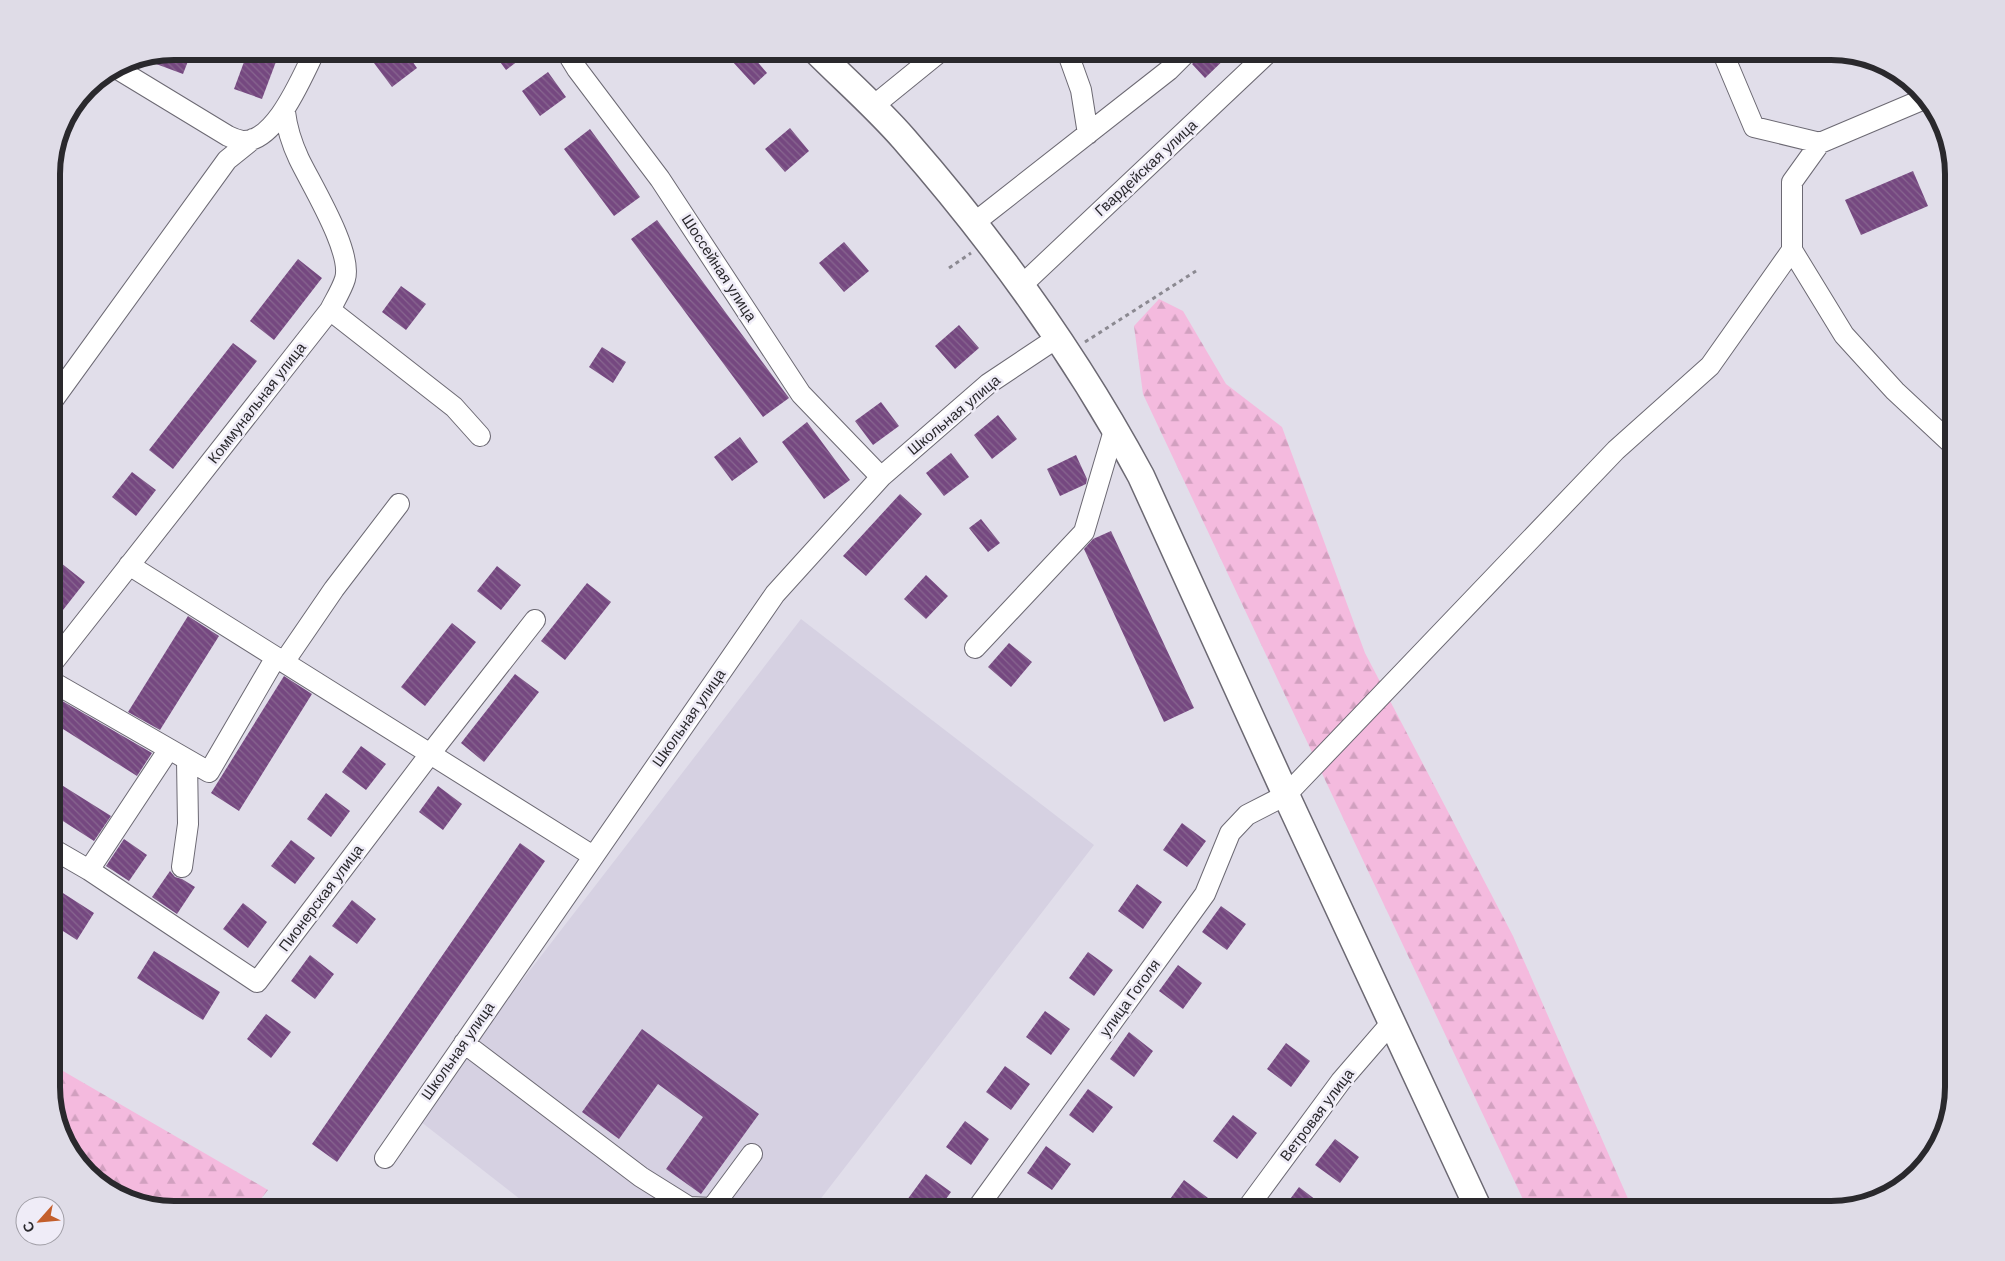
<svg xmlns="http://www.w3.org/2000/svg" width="2005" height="1261" viewBox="0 0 2005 1261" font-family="Helvetica,sans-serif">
<defs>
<pattern id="forest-firs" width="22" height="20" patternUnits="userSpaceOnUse" patternTransform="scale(1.25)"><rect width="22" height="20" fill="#f4bade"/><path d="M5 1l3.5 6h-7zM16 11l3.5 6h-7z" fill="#d1a0bf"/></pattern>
<pattern id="building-back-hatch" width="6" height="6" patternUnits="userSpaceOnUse" patternTransform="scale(1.25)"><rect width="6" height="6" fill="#754880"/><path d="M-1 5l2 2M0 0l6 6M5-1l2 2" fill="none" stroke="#886690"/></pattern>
</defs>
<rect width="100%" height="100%" fill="#e1deea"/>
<path fill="#d6d1e2" d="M801,619L1094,845L812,1210H534L416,1118Z"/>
<path fill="url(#forest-firs)" d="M1159,299L1183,311L1226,384L1282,427L1365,653L1513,936L1633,1210H1528L1143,394L1134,326Z
M51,1064L268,1190L252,1210H174L106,1189L68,1148L51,1095Z"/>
<path fill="url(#building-back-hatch)" d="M174,51H192L183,74L140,58Z
M248,51H280L262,99L234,89Z
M389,51H405L417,68L392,87L374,63Z
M492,51H531L506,70Z
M742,51H748L767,73L754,85L732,61Z
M1200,51H1233L1205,78L1192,64L1197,59Z
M548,72L566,97L540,116L522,91Z
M790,128L809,151L785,172L765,149Z
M590,129L640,197L614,216L564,149Z
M1913,171L1928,206L1861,235L1845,200Z
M657,220L789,398L763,417L631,239Z
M844,242L869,271L844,292L819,263Z
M298,259L322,278L274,340L250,321Z
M401,286L426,304L406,330L382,312Z
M959,325L979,348L955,369L935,346Z
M233,343L257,361L173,469L149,450Z
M602,347L626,362L613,383L589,367Z
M881,402L899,426L873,445L855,421Z
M998,415L1017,439L992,459L974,435Z
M807,422L850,480L824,499L782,442Z
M740,437L758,462L732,481L714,457Z
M951,453L969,477L944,496L926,473Z
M1076,455L1087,479L1086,484L1060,496L1047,469Z
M132,472L156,490L136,516L112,497Z
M900,494L922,514L866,576L843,556Z
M981,519L1000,543L988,552L969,528Z
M1111,531L1194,708L1164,722L1084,549L1093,539Z
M61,563L85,582L52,624V575Z
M497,566L521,585L501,610L477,591Z
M926,575L948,596L926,619L904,599Z
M587,583L611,602L565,660L541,641Z
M188,616L219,636L160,730L128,712Z
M452,623L476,642L425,706L401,687Z
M1009,643L1032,662L1011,687L988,667Z
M515,674L539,692L484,762L461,743Z
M284,676L312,694L239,811L211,793Z
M52,695L152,753L137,776L52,722Z
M361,746L386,764L366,790L342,772Z
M52,779L111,816L94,841L52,814Z
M438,786L462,804L443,830L419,812Z
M326,793L350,811L331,837L307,819Z
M1182,823L1206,841L1187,867L1163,850Z
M124,839L147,855L129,881L106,866Z
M291,840L315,858L295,884L271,866Z
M520,843L545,861L337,1162L312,1144Z
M170,871L175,877L182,879L195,887L177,914L152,897Z
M1137,884L1162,902L1143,929L1118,911Z
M52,886L94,913L77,940L52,924Z
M352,900L376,919L357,944L332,926Z
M243,903L267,922L248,948L223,929Z
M1221,906L1246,924L1227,950L1202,932Z
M154,951L220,992L203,1020L137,978Z
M1088,952L1113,970L1094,996L1069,978Z
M310,955L334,974L315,999L291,981Z
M1178,965L1202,983L1183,1009L1159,991Z
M1045,1011L1070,1029L1051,1055L1026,1037Z
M266,1014L291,1032L271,1058L247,1039Z
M642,1029L759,1114L701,1194L666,1169L703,1117L658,1084L619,1139L582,1112Z
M1129,1032L1153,1051L1134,1077L1110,1059Z
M1286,1043L1310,1061L1291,1087L1267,1069Z
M1005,1066L1030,1084L1011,1110L986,1092Z
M1088,1089L1113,1107L1093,1133L1069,1115Z
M1233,1115L1257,1133L1237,1159L1213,1141Z
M965,1121L989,1139L971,1165L946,1147Z
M1335,1139L1359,1157L1340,1183L1315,1165Z
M1046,1146L1071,1164L1052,1190L1027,1173Z
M926,1174L951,1192L938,1210H920L907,1200Z
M1184,1180L1208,1198L1200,1210H1162Z
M1299,1187L1329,1210H1282Z"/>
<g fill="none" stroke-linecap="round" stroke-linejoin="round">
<g stroke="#6c6973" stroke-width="22">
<path id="minor" d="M566,51L577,69L660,179L801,394L881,477
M1067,51L1081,90L1088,134
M116,68L228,136C232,138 238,140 242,141C276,143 302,76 315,51
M872,107L941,51
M1820,143L1924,99
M974,223L1169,70L1188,51
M1792,250L1844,335L1895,391L1954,446
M1022,285L1270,51
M330,310L454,407L480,436
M51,403L227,160L253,139
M129,565L593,856
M975,648L1084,532L1115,427
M284,662L334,589L399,504
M51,665L330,310C335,300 342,289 345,279C353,252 312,186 299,159C292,144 287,129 285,112
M51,681L209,772L276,657
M51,848L89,870L257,982L430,754L535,620
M182,867L188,824L187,760
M89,870L169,749
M464,1043L641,1177L689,1207L712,1208L752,1154
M385,1158L775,594L881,477L988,384L1057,338
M976,1210L1205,894L1230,833L1247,815L1286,795L1616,450L1710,366L1792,250V182L1820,143L1754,127L1722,51
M1246,1210L1341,1081L1392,1022"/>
</g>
<g stroke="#6c6973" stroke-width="29">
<path id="major" d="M816,51C845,80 877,108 904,139C995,243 1076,355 1141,476L1286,795L1479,1210"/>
</g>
<path stroke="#8b8991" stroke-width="3" stroke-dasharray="4 4" stroke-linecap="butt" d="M949,268L971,253
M1085,342L1196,271"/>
<use href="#minor" stroke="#fff" stroke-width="20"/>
<use href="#major" stroke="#fff" stroke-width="26"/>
</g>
<g text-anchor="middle" stroke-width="5" stroke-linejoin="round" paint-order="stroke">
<g font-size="15" fill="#2a292d" stroke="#efecf7">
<text transform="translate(1146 168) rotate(-43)" y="5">Гвардейская улица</text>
<text transform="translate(719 268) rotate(57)" y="5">Шоссейная улица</text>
<text transform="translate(257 403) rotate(-52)" y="5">Коммунальная улица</text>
<text transform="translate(954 415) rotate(-40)" y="5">Школьная улица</text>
<text transform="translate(689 718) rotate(-55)" y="5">Школьная улица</text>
<text transform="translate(321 898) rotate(-53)" y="5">Пионерская улица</text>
<text transform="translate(1130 998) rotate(-54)" y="5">улица Гоголя</text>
<text transform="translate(458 1051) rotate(-55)" y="5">Школьная улица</text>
<text transform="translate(1317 1115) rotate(-53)" y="5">Ветровая улица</text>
</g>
</g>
<path d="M0 0H2005V1261H0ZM174 60H1831A114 114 0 0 1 1945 174V1087A114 114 0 0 1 1831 1201H174A114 114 0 0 1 60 1087V174A114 114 0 0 1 174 60Z" fill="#dfdce7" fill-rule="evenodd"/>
<path fill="none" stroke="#2a292d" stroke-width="6" d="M174 60H1831A114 114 0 0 1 1945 174V1087A114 114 0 0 1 1831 1201H174A114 114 0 0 1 60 1087V174A114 114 0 0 1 174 60Z"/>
<g transform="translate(40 1221) rotate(243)"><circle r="24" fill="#efecf7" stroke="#a09ea6"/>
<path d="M0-4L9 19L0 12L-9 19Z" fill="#c35e2b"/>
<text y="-8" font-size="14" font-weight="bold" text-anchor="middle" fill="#2a292d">С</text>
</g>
</svg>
